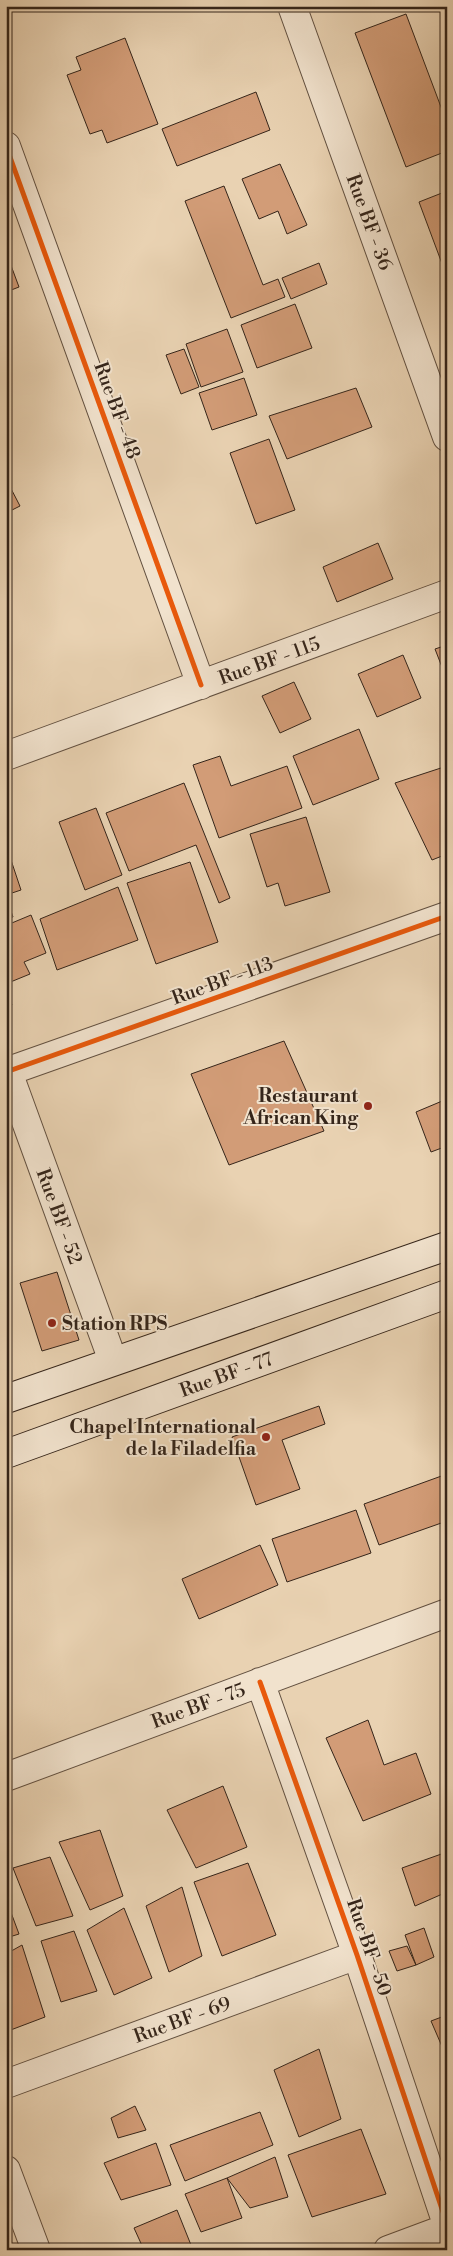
<svg xmlns="http://www.w3.org/2000/svg" width="453" height="2256" viewBox="0 0 453 2256" font-family="'Libre Bodoni',serif">
<rect width="100%" height="100%" fill="#e9d2b2"/>
<filter id="stains"><feTurbulence type="fractalNoise" baseFrequency=".004" numOctaves="4"/><feColorMatrix values="0 0 0 0 .2 0 0 0 0 .09 0 0 0 0 .02 0 0 0 .5 -.17"/></filter>
<radialGradient id="worn" r=".72"><stop offset=".6" stop-color="#630" stop-opacity="0"/><stop offset="1" stop-color="#630" stop-opacity=".3"/></radialGradient>
<path fill="#d29c77" stroke="#35251a" d="M406,14L447,123V151L406,167L355,33Z
M125,38L158,124L107,143L102,130L90,134L67,75L81,70L76,57Z
M256,92L270,130L177,166L162,129Z
M280,164L307,225L287,234L278,211L259,219L242,179Z
M224,186L263,285L278,279L285,297L231,318L185,201Z
M447,191V277L419,202Z
M6,252L19,287L6,292Z
M319,263L327,284L291,299L282,278Z
M295,304L312,348L257,368L241,325Z
M227,329L243,372L201,387L186,344Z
M184,349L199,387L181,394L166,355Z
M244,378L257,415L212,430L199,393Z
M356,388L372,427L287,459L269,416Z
M269,439L295,510L256,524L230,453Z
M6,479L20,506L6,513Z
M378,543L393,579L337,602L323,567Z
M447,645V680L435,649Z
M403,655L421,698L377,717L358,674Z
M294,682L311,719L280,733L262,696Z
M359,729L379,779L313,805L293,756Z
M220,756L231,786L287,766L302,808L219,838L193,765Z
M447,766V854L432,860L395,783Z
M184,783L230,898L219,903L196,845L129,871L106,813Z
M96,808L122,875L85,890L59,822Z
M306,817L330,892L285,906L278,883L267,887L250,834Z
M6,845L21,890L6,895Z
M190,862L218,942L156,964L127,883Z
M118,887L138,940L57,970L40,919Z
M6,896L13,917L6,919Z
M31,915L46,953L24,962L30,974L8,983L6,939L11,937L7,925Z
M6,991L12,1005L6,1008Z
M284,1041L324,1131L229,1165L191,1074Z
M447,1099V1146L431,1152L416,1112Z
M57,1272L79,1340L42,1351L20,1283Z
M319,1406L325,1424L282,1440L300,1489L256,1505L232,1437Z
M447,1474V1521L379,1545L364,1504Z
M356,1510L371,1553L287,1582L272,1539Z
M260,1545L278,1585L199,1619L182,1579Z
M368,1720L384,1765L416,1753L431,1794L363,1821L326,1738Z
M223,1786L247,1847L196,1868L167,1810Z
M100,1830L123,1896L90,1910L59,1842Z
M447,1852V1892L415,1906L402,1868Z
M50,1857L73,1916L36,1926L13,1868Z
M248,1863L276,1935L222,1956L194,1882Z
M182,1887L202,1956L169,1972L146,1906Z
M6,1899L19,1934L6,1938Z
M124,1908L152,1978L114,1995L87,1930Z
M424,1928L434,1957L416,1965L405,1935Z
M74,1931L97,1991L61,2002L41,1941Z
M22,1945L45,2017L8,2031L6,2026V1954Z
M407,1946L416,1965L397,1971L389,1951Z
M447,2015V2058L431,2021Z
M319,2049L341,2119L299,2137L274,2070Z
M135,2106L146,2130L118,2138L111,2118Z
M260,2112L273,2145L185,2181L170,2145Z
M361,2129L386,2194L312,2217L288,2155Z
M156,2143L171,2185L121,2200L104,2163Z
M275,2157L288,2197L250,2208L227,2178Z
M227,2178L242,2218L201,2232L185,2194Z
M177,2210L193,2250H144L134,2228Z"/>
<g fill="none" stroke-linecap="round" stroke-linejoin="round">
<g stroke="#625040" stroke-width="30">
<path id="street" d="M292,6L447,437
M6,146L201,685
M6,756L447,594
M6,1072L447,916
M8,1072L113,1361
M260,1682L357,1955L447,2224
M6,1777L447,1613
M6,2084L357,1955
M6,2170L36,2250
M388,2250L447,2228"/>
</g>
<g stroke="#35251a" stroke-width="30">
<path id="secondary" d="M6,1399L447,1246
M6,1454L447,1294"/>
</g>
<use href="#street" stroke="#f1e2cd" stroke-width="28"/>
<use href="#secondary" stroke="#f1e2cd" stroke-width="28"/>
<g stroke="#f1e2cd" stroke-width="8">
<path id="cycleway" d="M6,146L201,685
M6,1072L447,916
M260,1682L357,1955L447,2224"/>
</g>
<use href="#cycleway" stroke="#e8590c" stroke-width="5"/>
</g>
<g fill="#8f2418" stroke="#f1e2cd" stroke-width="2">
<circle cx="368" cy="1106" r="5"/>
<circle cx="52" cy="1323" r="5"/>
<circle cx="266" cy="1437" r="5"/>
</g>
<g text-anchor="middle" stroke-width="4" stroke-linejoin="round" paint-order="stroke">
<g font-size="19" fill="#35251a" stroke="#f1e2cd">
<text transform="translate(370 222) rotate(70)" y="7">Rue BF - 36</text>
<text transform="translate(118 410) rotate(70)" y="7">Rue BF - 48</text>
<text transform="translate(269 660) rotate(-20)" y="7">Rue BF - 115</text>
<text transform="translate(222 980) rotate(-20)" y="7">Rue BF - 113</text>
<text transform="translate(60 1216) rotate(70)" y="7">Rue BF - 52</text>
<text transform="translate(226 1374) rotate(-20)" y="7">Rue BF - 77</text>
<text transform="translate(198 1705) rotate(-20)" y="7">Rue BF - 75</text>
<text transform="translate(370 1947) rotate(71)" y="7">Rue BF - 50</text>
<text transform="translate(182 2019) rotate(-20)" y="7">Rue BF - 69</text>
</g>
<g font-size="19" font-weight="bold" fill="#35251a" stroke="#f1e2cd" text-anchor="end">
<text x="358" y="1102">Restaurant<tspan x="358" dy="22">African King</tspan></text>
<text x="62" y="1330" text-anchor="start">Station RPS</text>
<text x="256" y="1433">Chapel International<tspan x="256" dy="22">de la Filadelfia</tspan></text>
</g>
</g>
<rect width="453" height="2256" fill="none" stroke="#e9d2b2" stroke-width="25"/>
<rect x="8" y="8" width="438" height="2241" fill="none" stroke="#35251a" stroke-width="2.5"/>
<rect x="12" y="12" width="428" height="2231" fill="none" stroke="#35251a"/>
<rect width="100%" height="100%" filter="url(#stains)"/>
<rect width="100%" height="100%" fill="url(#worn)"/>
</svg>
